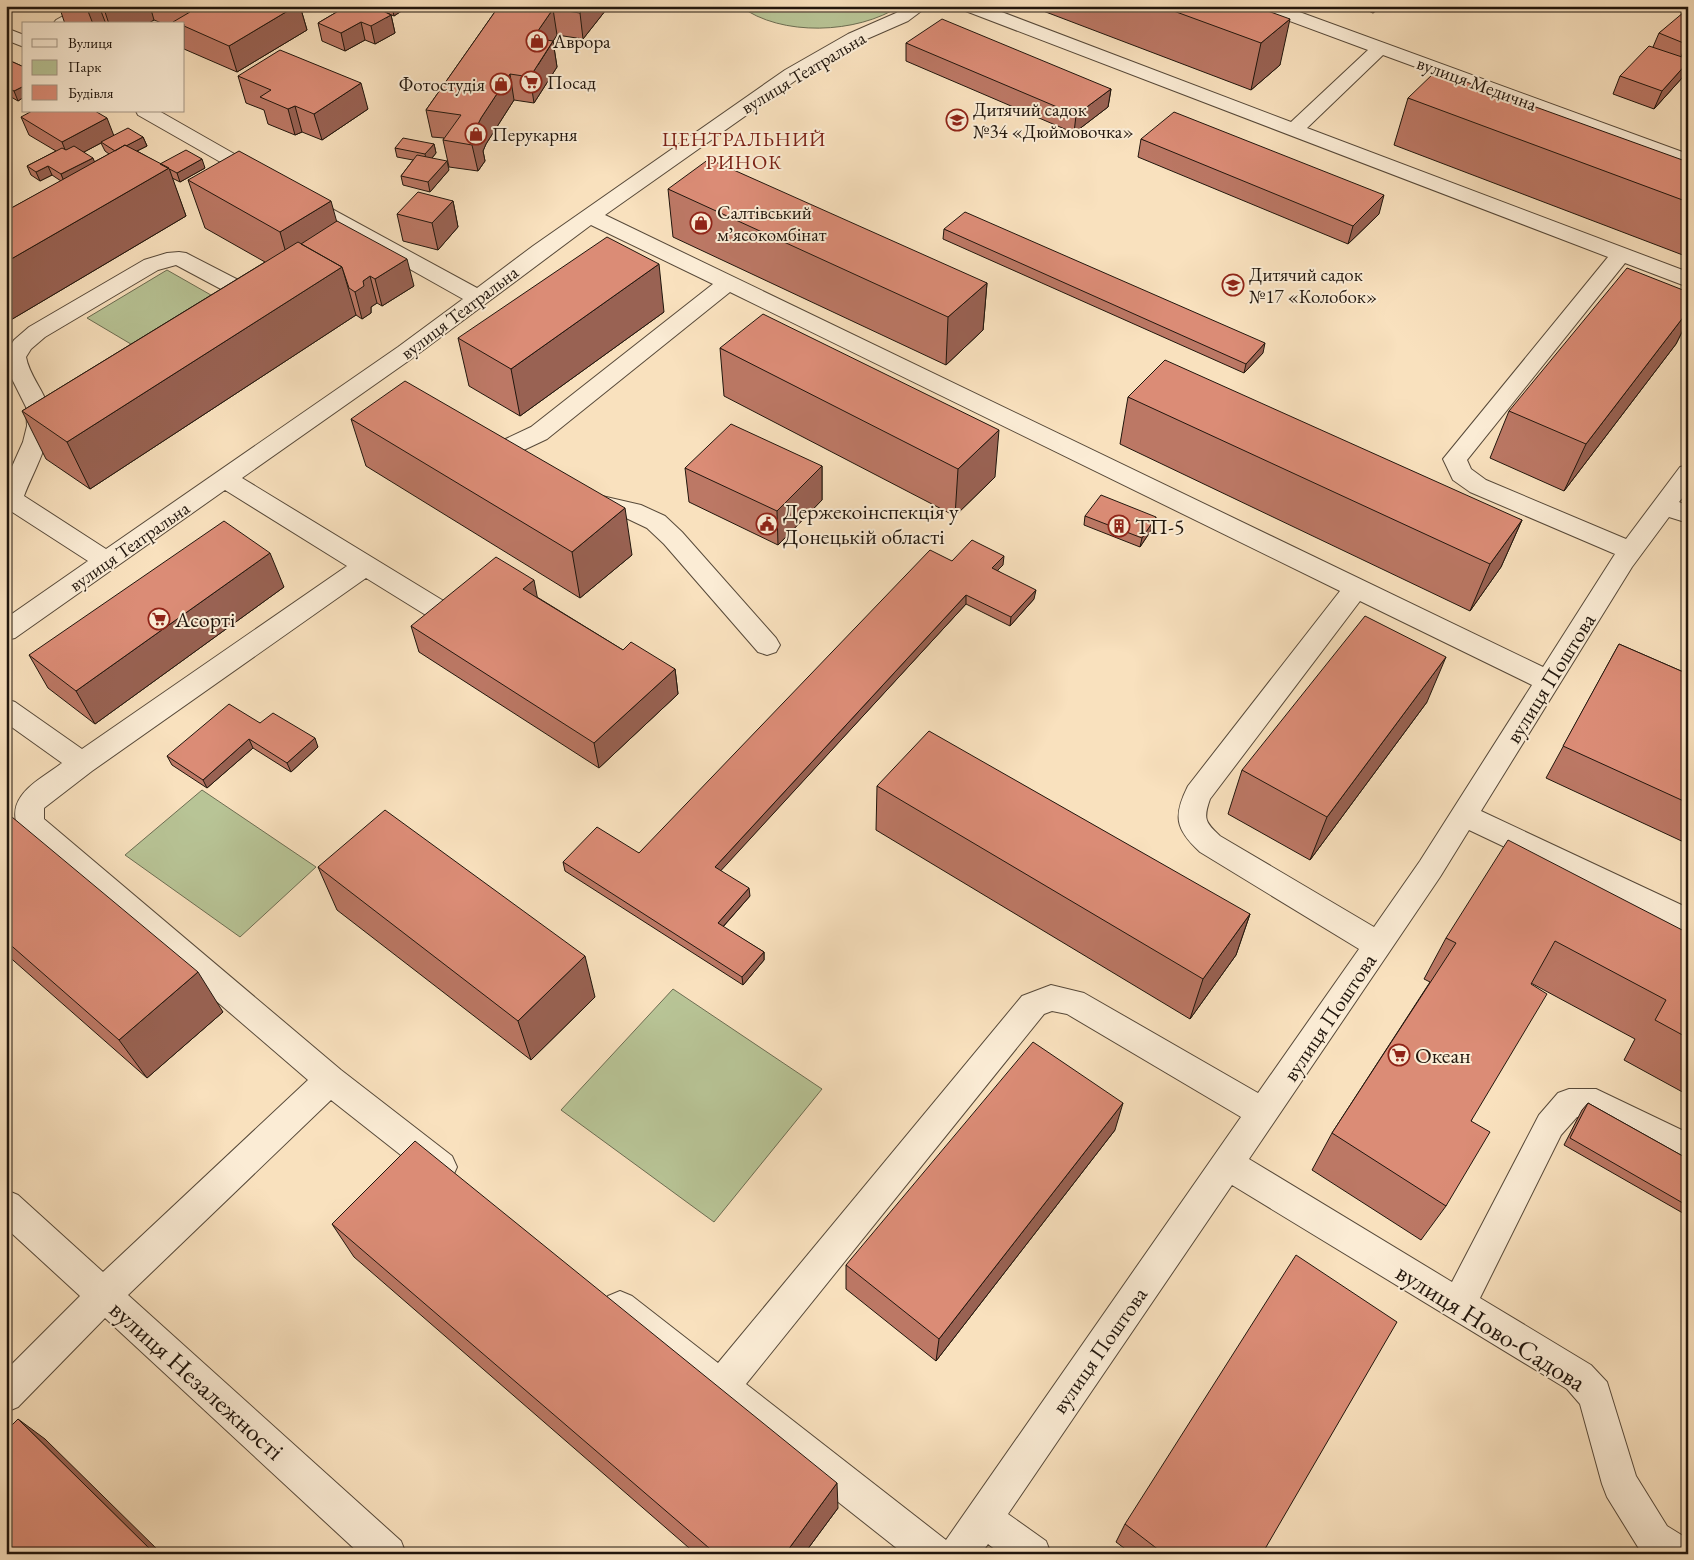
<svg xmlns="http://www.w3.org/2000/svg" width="1694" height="1560" viewBox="0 0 1694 1560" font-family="'EB Garamond',serif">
<rect width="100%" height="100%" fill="#f9e1be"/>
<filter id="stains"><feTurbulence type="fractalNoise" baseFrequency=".004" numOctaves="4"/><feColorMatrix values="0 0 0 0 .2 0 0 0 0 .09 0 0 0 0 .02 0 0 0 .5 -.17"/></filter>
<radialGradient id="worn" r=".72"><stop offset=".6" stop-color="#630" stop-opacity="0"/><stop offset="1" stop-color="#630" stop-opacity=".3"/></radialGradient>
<path fill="#b8c496" stroke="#6c6d52" d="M740,6H900C857,34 781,37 740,6Z
M167,270L225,303L146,353L87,318Z
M202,790L316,867L240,937L125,855Z
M673,989L822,1089L714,1222L561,1110Z"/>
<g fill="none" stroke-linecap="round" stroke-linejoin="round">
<g stroke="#574939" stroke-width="2">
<path id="minor" d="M81,6H104L101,10L76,24H53L56,20Z
M906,6H928L908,21L860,42L799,78L605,215L1543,667L1615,554L1470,492L1453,480L1443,459L1608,257L963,10L960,6H986L1291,122L1368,50L1260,10L1257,6H1283L1688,154V167L1383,55L1307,128L1688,272V287L1625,263L1467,460L1471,469L1486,480L1626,539L1680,467L1688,465V491L1679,502L1688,506V523L1669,517L1632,567L1481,811L1688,908V934L1469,830L1440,877L1249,1159L1452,1282L1539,1115L1558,1093L1569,1089H1596L1688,1133V1164L1593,1117H1577L1561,1135L1480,1298L1591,1365L1607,1382L1636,1476L1667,1526L1688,1539V1554H1644L1641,1552L1607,1497L1602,1484L1580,1404L1567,1389L1232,1185L1008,1514L1046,1541L1051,1554H1001L988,1544L981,1554H904L608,1320L603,1308L608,1296L620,1291L632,1296L718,1363L1022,996L1051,985L1084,993L1258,1093L1359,949L1200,852C1175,829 1173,816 1188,786L1340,591L730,292L547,439L511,456L503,458L495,456L491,450L495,444L531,427L713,284L591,225L414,357L242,478L447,603L451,610L447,617L438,619L429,617L366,578L92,771L44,808V819L341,1070L452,1156L457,1167L452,1178L441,1182L430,1178L331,1100L128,1295L401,1541L406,1554H360L105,1318L18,1407L6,1412V1370L80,1296L6,1228V1190L18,1195L103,1272L308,1080L20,832C2,797 38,781 62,763L6,723V699L15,702L82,749L347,566L225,490L15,638L6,640V618L88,561L6,508V480L23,442L27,426L26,407L6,367V353L14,340L29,327L144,260L167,253L179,252L186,253L250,286L253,291L250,296L242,298L234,296L176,265L158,270L45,337L31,349L26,357C29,374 41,387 47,403C58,432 34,469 24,496L106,549L398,347L463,299L296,205L293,201L296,197L303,195L310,197L477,288L533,246L785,70L848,34L896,13ZM1360,601L1532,685L1420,861L1374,927L1220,836C1205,822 1203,819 1210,799ZM1052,1011L1067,1014L1241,1117L946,1540L746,1384L1044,1014Z
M6,28L24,35V47L6,40Z
M136,111H159L266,172L269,176L266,180L259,182L252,180L138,115Z
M589,493L641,505L665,516L682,532L776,638L780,645L776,652L767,655L758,652L664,544L647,528L626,518L581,507L577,501L581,495Z"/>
</g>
<use href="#minor" fill="#fbecd5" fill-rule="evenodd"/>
</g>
<path fill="#bc7865" stroke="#21160d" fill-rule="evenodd" d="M59,6H300L307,30L237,72L184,49V24H164L154,20L147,24H65Z
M347,6H409L394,16L387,13L391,15L395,33L375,44L365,40L345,51L322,41L318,23Z
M499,6H609L583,39L557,35L553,41L557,67L534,103L514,100L486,144L483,151L485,161L478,171L449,167L443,140L444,138L432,137L426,110Z
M1030,6H1254L1280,65L1251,90Z
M1357,6H1382L1373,13Z
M1688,13V54L1683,58L1688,59V65L1682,78L1654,109L1613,94L1620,76L1653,47L1659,33Z
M906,43L1111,89L1108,107L1074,133L906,61Z
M6,59L24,67V97L18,101L6,94Z
M238,76L368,109L322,140L302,132L295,135L268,124L264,110L246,103Z
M1408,98L1688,162V257L1394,145Z
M21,117L114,136L143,137L147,146L137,151L160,164L205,168L180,182L172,178L186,216L9,321L6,319V211L61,181L52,175L40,181L31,175L27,166L56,151L29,135ZM101,143L105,151L109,154L94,162L84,152Z
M1141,139L1379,214L1348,244L1138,157Z
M434,144L436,153L432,158L449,170L430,192L403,185L401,176L413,160L397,157L395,148Z
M188,180L337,221L414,286L382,306L377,303L371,307V313L362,319L356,315L90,489L46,459L22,411L265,262L205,228Z
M668,189L987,283L983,330L946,365L673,237Z
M453,201L458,227L438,250L403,241L397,214Z
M944,229L1263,353L1244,373L943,239Z
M1688,292V320L1676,344L1564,491L1490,458L1509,411Z
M664,312L520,416L469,386L458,338Z
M720,348L995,477L955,516L724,396Z
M1128,397L1522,520L1501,567L1470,611L1120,444Z
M351,419L632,555L580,598L366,466Z
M822,466V500L778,545L689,502L685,468Z
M1085,516L1154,526L1140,547L1084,525Z
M952,561L1003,565L997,570L1034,599L1010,626L966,604L720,871L750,896L723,927L764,952V960L743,985L565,871L563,862L639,853Z
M284,587L95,724L48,688L29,655Z
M537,597L623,650L675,669L678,694L599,768L419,652L411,626Z
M1619,644L1688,674V844L1546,778Z
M1427,702L1310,860L1228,814L1242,770Z
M260,723L318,747L291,772L253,748L207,788L172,765L167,756Z
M877,786L1250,914L1236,955L1190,1019L876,830Z
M6,812L223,1012L147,1078L6,954Z
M318,867L595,997L531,1060L337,910Z
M1688,933V1095L1624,1060L1635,1039L1531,983L1471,1121L1446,1206L1421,1240L1312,1170L1332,1133L1430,982L1424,979L1446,938Z
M1588,1103L1688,1159V1216L1564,1145L1582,1110Z
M1115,1130L936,1361L846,1289V1265Z
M332,1224L838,1508L804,1554H696L354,1257Z
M1125,1524L1262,1554H1132L1116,1542Z"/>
<path fill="#996253" stroke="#21160d" d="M86,6H99L106,24H93Z
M103,6H150L154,20L147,24H109Z
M296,6H300L307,30L237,72L229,46Z
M384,6L386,18L391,15L395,33L375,44L371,26L379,9Z
M393,6H409L394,16L392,7Z
M585,6H609L583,39L580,13Z
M1375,6H1382L1373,13Z
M553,9L557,35L538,65L533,38Z
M1290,19L1280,65L1251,90L1261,43Z
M361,22L365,40L345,51L341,33Z
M553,41L557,67L534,103L530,77Z
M1688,42V54L1679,62L1686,44Z
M1688,62V65L1682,78L1654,109L1662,91Z
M510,74L514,100L486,144L483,151L485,161L478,171L472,145L474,132L481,118Z
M361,83L368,109L322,140L314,114Z
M24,86V97L18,101L14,91Z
M1111,89L1108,107L1074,133L1076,115Z
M295,106L302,132L295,135L288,109Z
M107,118L114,136L69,160L62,142Z
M143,137L147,146L119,160L116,151Z
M434,144L436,153L427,164L425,154Z
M93,158L97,168L65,184L61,174Z
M202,159L205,168L180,182L177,173Z
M447,161L449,170L430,192L428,182Z
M48,166L52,175L40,181L36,172Z
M169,168L186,216L9,321L6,314V262Z
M1384,195L1379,214L1348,244L1353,226Z
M331,201L344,248L286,253L280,232Z
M453,201L458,227L438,250L432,223Z
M407,259L414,286L382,306L375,279Z
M659,264L664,312L520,416L511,369Z
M342,267L356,315L90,489L67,442Z
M370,276L377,303L371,307V313L362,319L355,292L363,281Z
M987,283L983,330L946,365L948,317Z
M1688,311V320L1676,344L1564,491L1586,444Z
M1265,343L1263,353L1244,373L1246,364Z
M6,381L9,387L6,388Z
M999,430L995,477L955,516L958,469Z
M822,466V500L778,545L777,511Z
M625,508L632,555L580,598L572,552Z
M1156,517L1154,526L1140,547L1142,538Z
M1522,520L1501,567L1470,611L1490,564Z
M270,553L284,587L95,724L76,691Z
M1004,556L1003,565L991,577L992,568Z
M534,580L539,606L523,589Z
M1036,590L1034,599L1010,626L1011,617Z
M966,595V604L716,876L715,867Z
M1446,657L1427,702L1310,860L1327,817Z
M675,669L678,694L599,768L594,743Z
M315,738L318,747L291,772L287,763Z
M249,739L253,748L207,788L203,780Z
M749,888L750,896L719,931L718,923Z
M1250,914L1236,955L1190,1019L1203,979Z
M764,952V960L743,985L742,977Z
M585,956L595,997L531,1060L518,1021Z
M198,972L223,1012L147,1078L119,1040Z
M1123,1103L1115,1130L936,1361L939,1339Z
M18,1419L45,1439L162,1554H155Z
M837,1483L838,1508L804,1554H785Z"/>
<path fill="#db8c76" stroke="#21160d" d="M176,6H296L229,46L184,26V24H178L173,22L190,12Z
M347,6H383L379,9L391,15L371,26L361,22L341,33L318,23Z
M499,6H534L553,9L533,38L553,41L530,77L510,74L481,118L474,132L480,134L472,145L443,140L461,115L426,110Z
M552,6H585L580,13L553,9Z
M1160,6H1254L1290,19L1261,43Z
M1684,12L1688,13V42L1686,44L1659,33Z
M942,19L1111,89L1076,115L906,43Z
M1649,46L1688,59V62L1662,91L1620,76Z
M280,50L361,83L314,114L295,106L288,109L260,97L271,90L238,76Z
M6,59L24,67V86L14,91L6,87Z
M1436,71L1688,162V202L1408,98Z
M32,111H95L107,118L62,142L21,117Z
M1174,112L1384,195L1353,226L1141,139Z
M128,128L143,137L126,146L125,145L115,151L101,142Z
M403,138L434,144L425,154L395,148Z
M125,145L169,168L6,262V211Z
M74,146L93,158L61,174L48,166L36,172L27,166L62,148L66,150Z
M186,150L202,159L177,173L160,164Z
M239,151L331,201L280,232L188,180Z
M417,155L447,161L428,182L401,176Z
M709,159L987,283L948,317L668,189Z
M418,192L453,201L432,223L397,214Z
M965,212L1265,343L1246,364L944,229Z
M337,221L407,259L375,279L370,276L363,281L364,286L355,292L349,288L342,267L301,244Z
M607,237L659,264L511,369L458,338Z
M298,242L342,267L67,442L22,411Z
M1627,268L1688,292V311L1586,444L1509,411Z
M763,314L999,430L958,469L720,348Z
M1165,360L1522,520L1490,564L1128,397Z
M405,381L625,508L572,552L351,419Z
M731,424L822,466L777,511L685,468Z
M1101,495L1156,517L1142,538L1085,516Z
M224,521L270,553L76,691L29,655Z
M972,540L1004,556L992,568L1036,590L1011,617L966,595L715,867L749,888L718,923L764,952L742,977L563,862L597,827L639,853L930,550L952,561Z
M496,557L534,580L523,589L623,650L631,642L675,669L594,743L411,626Z
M1365,616L1446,657L1327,817L1242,770Z
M1619,644L1688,674V803L1563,746Z
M229,704L260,723L273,713L315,738L287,763L249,739L203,780L167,756Z
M929,731L1250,914L1203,979L877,786Z
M385,810L585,956L518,1021L318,867Z
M6,812L198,972L119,1040L6,941Z
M1508,840L1688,933V1038L1655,1020L1666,1000L1555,941L1531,984L1547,994L1471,1121L1490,1132L1446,1206L1332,1133L1456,943L1446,938Z
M1033,1042L1123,1103L939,1339L846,1265Z
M1588,1103L1688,1159V1206L1570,1138Z
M415,1141L837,1483L785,1554H716L332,1224Z
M1296,1255L1397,1322L1262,1554H1164L1125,1524Z
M18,1419L155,1554H6V1431Z"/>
<defs>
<g id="shop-ring" transform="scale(1.125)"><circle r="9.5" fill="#fbecd5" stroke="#8f2418" stroke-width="1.5"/><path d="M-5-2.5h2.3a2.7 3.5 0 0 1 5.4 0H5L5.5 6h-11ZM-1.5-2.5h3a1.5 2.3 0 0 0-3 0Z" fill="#8f2418"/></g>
<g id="supermarket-ring" transform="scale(1.125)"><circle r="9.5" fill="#fbecd5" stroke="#8f2418" stroke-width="1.5"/><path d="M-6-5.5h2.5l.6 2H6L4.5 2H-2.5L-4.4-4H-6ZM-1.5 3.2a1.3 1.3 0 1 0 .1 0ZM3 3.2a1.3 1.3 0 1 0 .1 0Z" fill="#8f2418"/></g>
<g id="school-ring" transform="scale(1.125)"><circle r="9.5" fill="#fbecd5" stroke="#8f2418" stroke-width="1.5"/><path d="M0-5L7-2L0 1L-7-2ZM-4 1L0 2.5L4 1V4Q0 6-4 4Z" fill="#8f2418"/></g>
<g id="civic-ring" transform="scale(1.125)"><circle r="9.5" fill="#fbecd5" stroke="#8f2418" stroke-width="1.5"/><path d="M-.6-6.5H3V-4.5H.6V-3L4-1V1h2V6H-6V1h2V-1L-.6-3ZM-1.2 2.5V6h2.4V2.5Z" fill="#8f2418"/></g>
<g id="building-ring" transform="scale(1.125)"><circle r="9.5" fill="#fbecd5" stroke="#8f2418" stroke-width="1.5"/><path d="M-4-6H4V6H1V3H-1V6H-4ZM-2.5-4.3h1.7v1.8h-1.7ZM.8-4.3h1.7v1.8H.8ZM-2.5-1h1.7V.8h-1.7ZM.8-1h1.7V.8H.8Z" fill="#8f2418"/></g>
</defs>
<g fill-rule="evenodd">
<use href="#shop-ring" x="537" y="41"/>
<use href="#supermarket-ring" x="531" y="82"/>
<use href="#shop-ring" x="501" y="84"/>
<use href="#school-ring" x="957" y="120"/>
<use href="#shop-ring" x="476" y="134"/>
<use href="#shop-ring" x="701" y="223"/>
<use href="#school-ring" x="1233" y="285"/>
<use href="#civic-ring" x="767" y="524"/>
<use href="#building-ring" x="1119" y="526"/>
<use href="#supermarket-ring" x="159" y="619"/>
<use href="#supermarket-ring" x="1399" y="1055"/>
</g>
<g text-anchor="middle" stroke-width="4" stroke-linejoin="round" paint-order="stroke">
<g font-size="19" fill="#21160d" stroke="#fbecd5" text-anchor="start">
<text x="553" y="48">Аврора</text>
<text x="547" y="89">Посад</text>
<text x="485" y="91" text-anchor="end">Фотостудія</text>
<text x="973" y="116">Дитячий садок<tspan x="973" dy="22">№34 «Дюймовочка»</tspan></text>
<text x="492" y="141">Перукарня</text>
<text x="717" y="219">Салтівський<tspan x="717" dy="22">мʼясокомбінат</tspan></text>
<text x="1249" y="281">Дитячий садок<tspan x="1249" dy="22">№17 «Колобок»</tspan></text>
</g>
<g font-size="19" fill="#21160d" stroke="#fbecd5">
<text transform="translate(803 72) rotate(-31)" y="7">вулиця Театральна</text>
<text transform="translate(1477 83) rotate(20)" y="7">вулиця Медична</text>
<text transform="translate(459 312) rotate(-37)" y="7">вулиця Театральна</text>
<text transform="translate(129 546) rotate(-35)" y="7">вулиця Театральна</text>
</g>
<g font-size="20" letter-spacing="1" fill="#7a1f14" stroke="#fbecd5">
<text x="744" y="146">ЦЕНТРАЛЬНИЙ<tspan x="744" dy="23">РИНОК</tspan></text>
</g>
<g font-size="22" fill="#21160d" stroke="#fbecd5" text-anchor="start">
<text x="783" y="519">Держекоінспекція у<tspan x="783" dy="25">Донецькій області</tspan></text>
<text x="1135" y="534">ТП-5</text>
<text x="175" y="627">Асорті</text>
<text x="1415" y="1063">Океан</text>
</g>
<g font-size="22" fill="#21160d" stroke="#fbecd5">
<text transform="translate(1550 678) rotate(-58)" y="8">вулиця Поштова</text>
<text transform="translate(1329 1017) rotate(-56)" y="8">вулиця Поштова</text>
<text transform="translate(1099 1350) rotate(-55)" y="8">вулиця Поштова</text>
</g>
<g font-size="26" fill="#21160d" stroke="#fbecd5">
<text transform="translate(1491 1327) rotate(32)" y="9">вулиця Ново-Садова</text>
<text transform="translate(197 1380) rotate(42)" y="9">вулиця Незалежності</text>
</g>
</g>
<rect width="1694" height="1560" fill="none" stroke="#f9e1be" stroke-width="25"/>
<rect x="8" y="8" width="1679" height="1545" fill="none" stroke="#21160d" stroke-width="2.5"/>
<rect x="12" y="12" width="1669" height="1535" fill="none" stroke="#21160d"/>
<rect x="22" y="22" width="162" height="90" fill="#fbecd5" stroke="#a49685"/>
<rect x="32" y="39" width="25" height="8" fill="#fbecd5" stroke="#a49685"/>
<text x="68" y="48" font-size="15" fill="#21160d">Вулиця</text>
<rect x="32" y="60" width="25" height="15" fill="#b8c496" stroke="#a49685"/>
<text x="68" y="72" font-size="15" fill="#21160d">Парк</text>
<rect x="32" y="85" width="25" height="15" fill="#db8c76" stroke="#a49685"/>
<text x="68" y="98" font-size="15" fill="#21160d">Будівля</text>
<rect width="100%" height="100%" filter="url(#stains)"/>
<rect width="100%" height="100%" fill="url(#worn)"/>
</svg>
